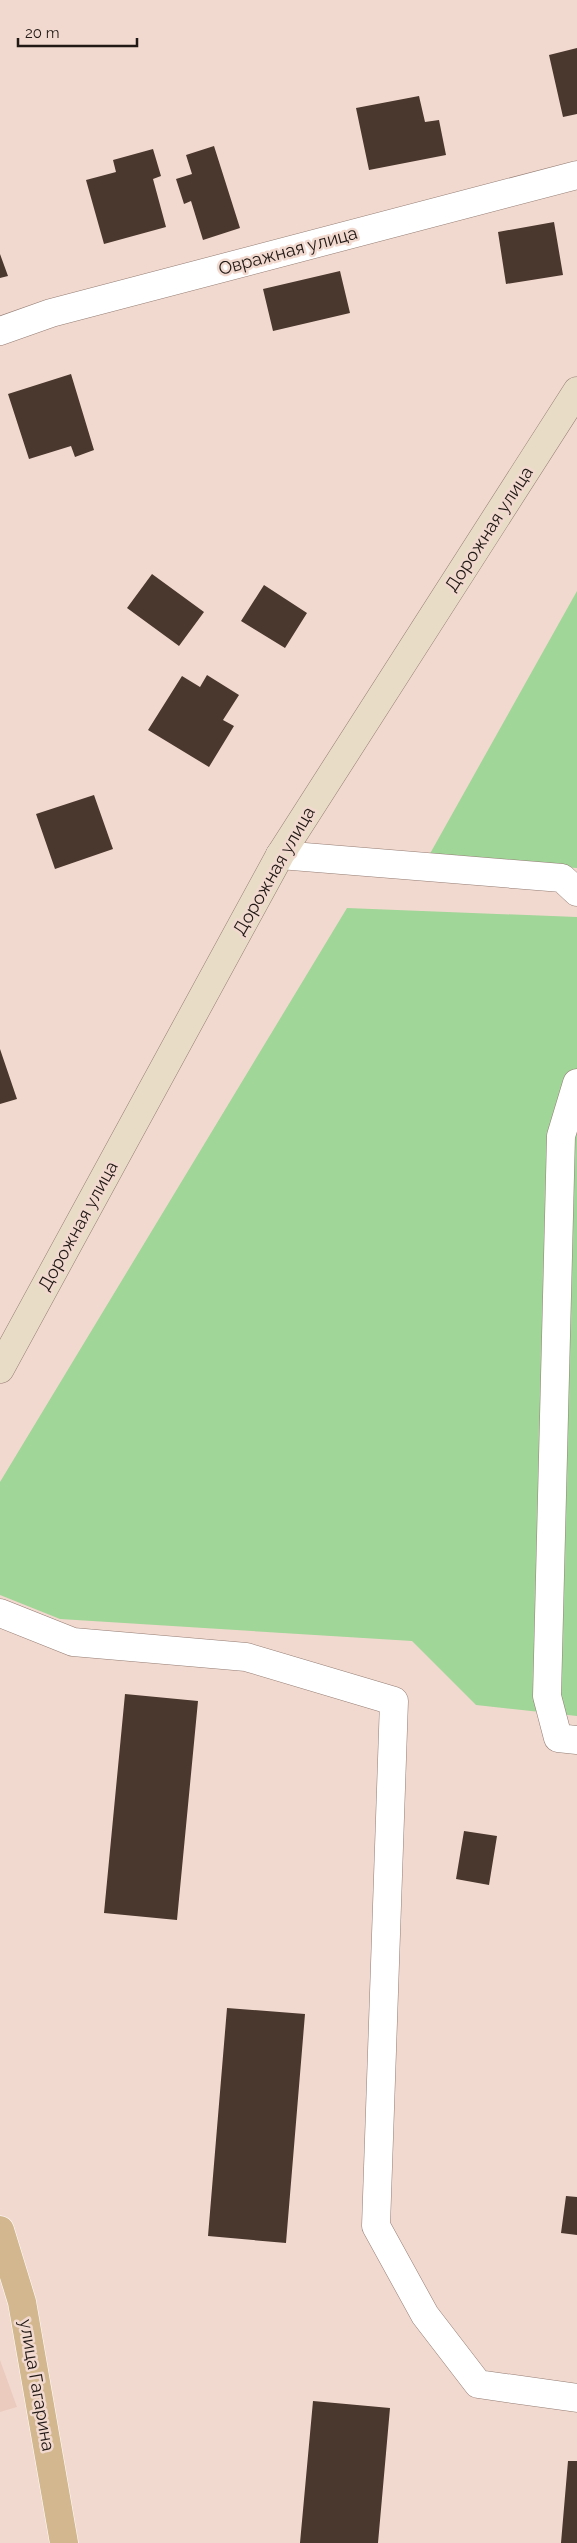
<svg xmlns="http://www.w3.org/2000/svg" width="577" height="2543" viewBox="0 0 577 2543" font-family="Raleway,sans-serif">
<rect width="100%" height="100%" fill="#f2d9cf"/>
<path fill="#eccbbf" d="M0,2360L17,2407L0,2412Z"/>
<path fill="#a0d698" d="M577,591V868L427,859Z
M347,908L577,917V1716L476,1705L412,1641L60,1619L0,1595V1482Z"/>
<path fill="#4a372e" d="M577,48V114L563,117L549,55Z
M419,96L425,122L439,120L446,155L369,170L356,108Z
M214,146L240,228L203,240L191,201L184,204L176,179L192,174L186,155Z
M153,149L161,176L153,179L166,227L104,244L86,180L116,172L113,160Z
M554,222L563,275L506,284L498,232Z
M0,254L8,276L0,278Z
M340,271L350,313L273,331L263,289Z
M71,374L94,450L75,457L71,446L29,459L8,394Z
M152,574L204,612L179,646L127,608Z
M264,585L307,613L285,648L241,621Z
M207,675L239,695L223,720L234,726L209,767L148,730L182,676L200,687Z
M94,795L113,849L55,869L36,814Z
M0,1049L17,1099L0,1104Z
M125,1694L198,1701L177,1920L104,1913Z
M464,1831L497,1836L489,1885L456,1879Z
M227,2008L305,2014L286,2243L208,2236Z
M566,2196L577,2197V2235L561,2233Z
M313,2401L390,2408L378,2543H300Z
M568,2461H577V2543H561Z"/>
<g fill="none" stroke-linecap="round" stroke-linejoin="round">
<g stroke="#937c73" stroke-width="29">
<path id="street" d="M0,331L51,313L577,175
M280,855L562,878L577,892
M577,1083L561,1136L547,1696L558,1738L577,1740
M0,1613L73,1642L246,1657L394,1701L376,2226L425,2315L478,2384L577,2398"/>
</g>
<g stroke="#937c73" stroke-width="29">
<path id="secondary" d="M0,1369L280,855L577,391"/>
</g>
<g stroke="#fff" stroke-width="29">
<path id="primary" d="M0,2230L22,2302L64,2543"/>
</g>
<use href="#street" stroke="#fff" stroke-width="28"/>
<use href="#secondary" stroke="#e9dcc7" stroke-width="28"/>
<use href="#primary" stroke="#d3b88f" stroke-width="28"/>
</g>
<g text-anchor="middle" stroke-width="5" stroke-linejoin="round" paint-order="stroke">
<g font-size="18" fill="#211915" stroke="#f2d9cf">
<text transform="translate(288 251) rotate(-15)" y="6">Овражная улица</text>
<text transform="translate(489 529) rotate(-57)" y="6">Дорожная улица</text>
<text transform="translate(274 871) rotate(-60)" y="6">Дорожная улица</text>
<text transform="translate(78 1226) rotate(-61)" y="6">Дорожная улица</text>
<text transform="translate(37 2385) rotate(80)" y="6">улица Гагарина</text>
</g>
</g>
<path d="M18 38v8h119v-8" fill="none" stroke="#211915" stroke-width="2.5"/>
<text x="25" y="38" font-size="15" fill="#211915" stroke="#f2d9cf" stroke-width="4" paint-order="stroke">20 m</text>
</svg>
